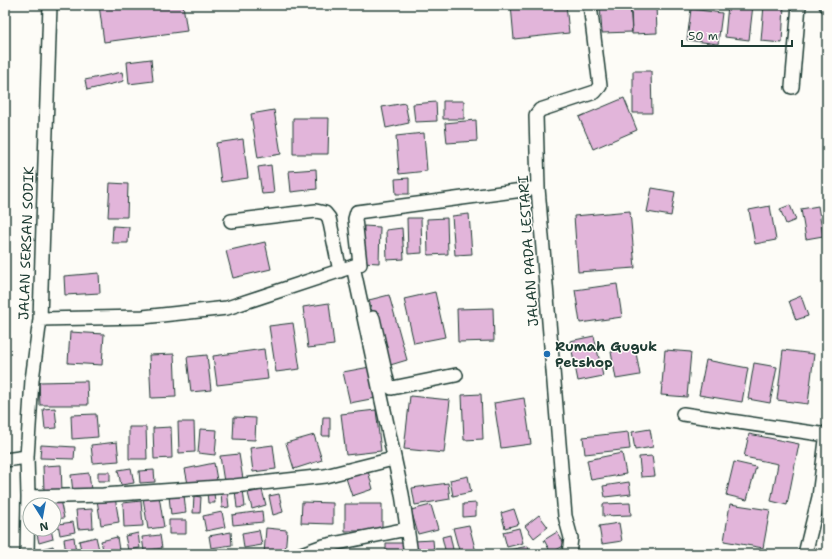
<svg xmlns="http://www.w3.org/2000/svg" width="832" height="559" viewBox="0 0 832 559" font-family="'Shantell Sans',sans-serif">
<rect width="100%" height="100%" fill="#fdfcf7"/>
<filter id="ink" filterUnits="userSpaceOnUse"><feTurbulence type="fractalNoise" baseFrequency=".025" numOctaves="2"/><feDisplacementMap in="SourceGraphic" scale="8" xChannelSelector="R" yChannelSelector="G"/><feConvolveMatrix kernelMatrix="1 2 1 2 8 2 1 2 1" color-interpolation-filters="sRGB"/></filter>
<g filter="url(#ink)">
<path fill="#e2b5da" stroke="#1f3d34" d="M99,5H183L187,31L104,42Z
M511,5H566L569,33L514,39Z
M630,5L632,32L602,33L600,6Z
M631,5H656L657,33L632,34Z
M728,5H753L749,40L725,37Z
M764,5H784L782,43L761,41Z
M691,9L722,13L718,44L687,40Z
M151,59L153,81L129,84L127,62Z
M633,71H651L652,113H633Z
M122,72L124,81L87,90L85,80Z
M624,98L637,130L593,149L579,117Z
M443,101H464V119H443Z
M436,102L437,121L415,122L413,104Z
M405,103L409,123L386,128L382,107Z
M274,110L281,154L258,158L251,114Z
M293,118H329L328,154H293Z
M476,120L477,141L447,143L445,123Z
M424,133L427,171L399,174L396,136Z
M243,139L248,178L221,182L216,143Z
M271,165L274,193L262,194L258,167Z
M316,169L317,189L291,192L289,171Z
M409,178V194H396L395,179Z
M110,183L128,184L127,217H108Z
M652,188L675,192L671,216L647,212Z
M790,205L796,220L786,224L780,209Z
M770,206L776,240L755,244L749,210Z
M818,206L823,236L806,239L801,209Z
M630,211L635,268L578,272L574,216Z
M469,214L472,254L455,255L452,216Z
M407,218H421L422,253L408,254Z
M447,218L448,254L428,255L427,219Z
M113,226L129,227L128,243H112Z
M364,226L380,227L379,263L362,262Z
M402,228L404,259L387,260L386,230Z
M265,242L271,269L233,278L226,251Z
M99,273L100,293L65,295L64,276Z
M617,284L622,317L580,323L575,290Z
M435,292L445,337L414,343L404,299Z
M389,295L407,360L387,366L369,300Z
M801,296L808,316L796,320L789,301Z
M329,303L334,345L308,348L303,307Z
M493,308L494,341L458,342L457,309Z
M293,323L300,369L276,372L269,326Z
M70,332L104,334L102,365L68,363Z
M594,336L603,376L578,381L570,341Z
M635,347L640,375L616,379L611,352Z
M264,349L268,379L217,385L213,356Z
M665,350L691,352L687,397L661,395Z
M783,350L814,354L808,404L777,400Z
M174,354L176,397L151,398L149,355Z
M207,355L211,390L191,392L187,357Z
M706,360L748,368L742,402L699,395Z
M754,363L777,367L770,403L748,399Z
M370,367L376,398L350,403L343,372Z
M87,381L88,405H40L39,382Z
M481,394L483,439L464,440L462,395Z
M410,396L450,400L444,453L404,449Z
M524,398L531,444L501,448L494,403Z
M55,408L57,428L45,429L43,409Z
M376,410L381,451L346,455L341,414Z
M96,414L98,437L72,439L71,415Z
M234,417L256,418L255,440L233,439Z
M323,417H330V436H322Z
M178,422H194L195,452L179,453Z
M129,427H146L147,459H129Z
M171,427L172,458L154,459L153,428Z
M200,429L217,430L215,455L198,453Z
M650,429L653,447L635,450L632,432Z
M628,432L630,449L585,454L583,437Z
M749,434L799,444L787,505L771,501L778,464L744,457Z
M314,435L322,460L294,469L286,443Z
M117,442L119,461L93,463L91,445Z
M41,445L75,447L74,459L40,458Z
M273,445L276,469L253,472L250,448Z
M622,453L626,474L591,480L587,460Z
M239,454L243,479L224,482L220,456Z
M652,456L655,476L641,477L639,457Z
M734,462L756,467L747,500L726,495Z
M214,463L217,480L188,484L185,469Z
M61,465L62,491H44L43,466Z
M131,468L134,483L121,485L118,470Z
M154,470L155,482L140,483L139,471Z
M368,471L373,489L352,496L346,478Z
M98,472H110V481H98Z
M89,473L91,490L73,492L71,475Z
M468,476L471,492L453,496L450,480Z
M629,482L631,494L605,497L603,486Z
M448,483L450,499L415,505L412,488Z
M221,489H227L229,507L222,508Z
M243,489L245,507L237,508L235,490Z
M262,490L266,505L252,509L248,493Z
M207,492H214L215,503H208Z
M279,494L283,512L273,515L269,496Z
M184,495L186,513L171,515L169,496Z
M159,496L164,527L148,529L143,498Z
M194,496L201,497L200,513H193Z
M115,497L119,522L101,525L97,500Z
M60,500L64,518L54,519V505H36Z
M141,501L143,526L124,527L123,503Z
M302,502L333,503V524L301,523Z
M476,503V516L463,517V504Z
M630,503L631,515L603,516V504Z
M345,504H382V531H345Z
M730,504L770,510L763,548L724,541Z
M431,505L438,529L418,534L411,510Z
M92,509L93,528L78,529L76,510Z
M514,509L519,524L505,528L501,513Z
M262,511L263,522L233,525L232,515Z
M222,512L225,527L206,531L203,516Z
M539,515L548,527L534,538L525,526Z
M169,520H186V534H169Z
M73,522L75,532L60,535L58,524Z
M619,523L622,541L602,544L599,526Z
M469,525L476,552L460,554L453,528Z
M266,528L287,530L285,554H264Z
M519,528L523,543L507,547L503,532Z
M51,529L53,539L39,543L36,530Z
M259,530L262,545L244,548L242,533Z
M231,532L232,545L211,548L209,536Z
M557,532L565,545L551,553L544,540Z
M138,533L140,548L128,550L125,536Z
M160,535L162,548L144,551L142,537Z
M450,535L454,554H446L442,537Z
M74,537L76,554H66L64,539Z
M96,537L100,554H82L79,541Z
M117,537L119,550L104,554L101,541Z
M433,540L434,551L414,552V541Z
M386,543H404V554H386Z
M53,546L55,554H35L34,551Z
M528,546L530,554H510L509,550Z
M227,550L228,554H211Z
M604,551L621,552V554H604Z"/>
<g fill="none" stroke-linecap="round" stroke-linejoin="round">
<g stroke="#1f3d34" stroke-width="16">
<path id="minor" d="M826,5H827
M792,87L799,5
M231,221L316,211L325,213L329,218L340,271
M353,266L402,494L411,554
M373,318L388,385L392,388L456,375
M40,319L143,317L227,308L360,264L355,219L357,212L538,188
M683,414L827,435
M5,460L27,457
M28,497L103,495L234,486L325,476L393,459
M27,554L28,497L27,457L32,380L40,319L50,5
M301,554L323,546L407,529
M569,554L571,538L565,516L538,188L536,115L540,110L595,92L600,86L590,5
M805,554L819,497L827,432"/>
</g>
<use href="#minor" stroke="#fdfcf7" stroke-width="13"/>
</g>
</g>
<circle fill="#1f6fb2" stroke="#fdfcf7" stroke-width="1.5" cx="547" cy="354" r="4"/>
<g text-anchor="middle" stroke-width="3" stroke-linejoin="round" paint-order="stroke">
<g font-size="14" fill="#1f3d34" stroke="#fdfcf7">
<text transform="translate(26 243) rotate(-88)" y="5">JALAN SERSAN SODIK</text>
<text transform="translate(528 251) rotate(-94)" y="5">JALAN PADA LESTARI</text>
</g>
<g font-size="14" font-weight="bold" fill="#1f3d34" stroke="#fdfcf7" text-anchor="start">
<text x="555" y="351">Rumah Guguk<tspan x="555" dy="16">Petshop</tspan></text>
</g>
</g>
<rect width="832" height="559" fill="none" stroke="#fdfcf7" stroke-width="20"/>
<rect x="10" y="10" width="812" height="539" fill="none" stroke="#1f3d34" stroke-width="1.5" filter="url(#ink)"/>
<g transform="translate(42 517) rotate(169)"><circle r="19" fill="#fdfcf7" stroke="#a4b0a9"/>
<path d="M0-3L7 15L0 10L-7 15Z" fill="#1f6fb2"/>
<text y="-6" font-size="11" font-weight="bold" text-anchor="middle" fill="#1f3d34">N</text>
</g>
<path d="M682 40v6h110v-6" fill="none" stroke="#1f3d34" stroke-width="2"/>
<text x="688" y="40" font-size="12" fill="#1f3d34" stroke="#fdfcf7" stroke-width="3" paint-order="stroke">50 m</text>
</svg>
